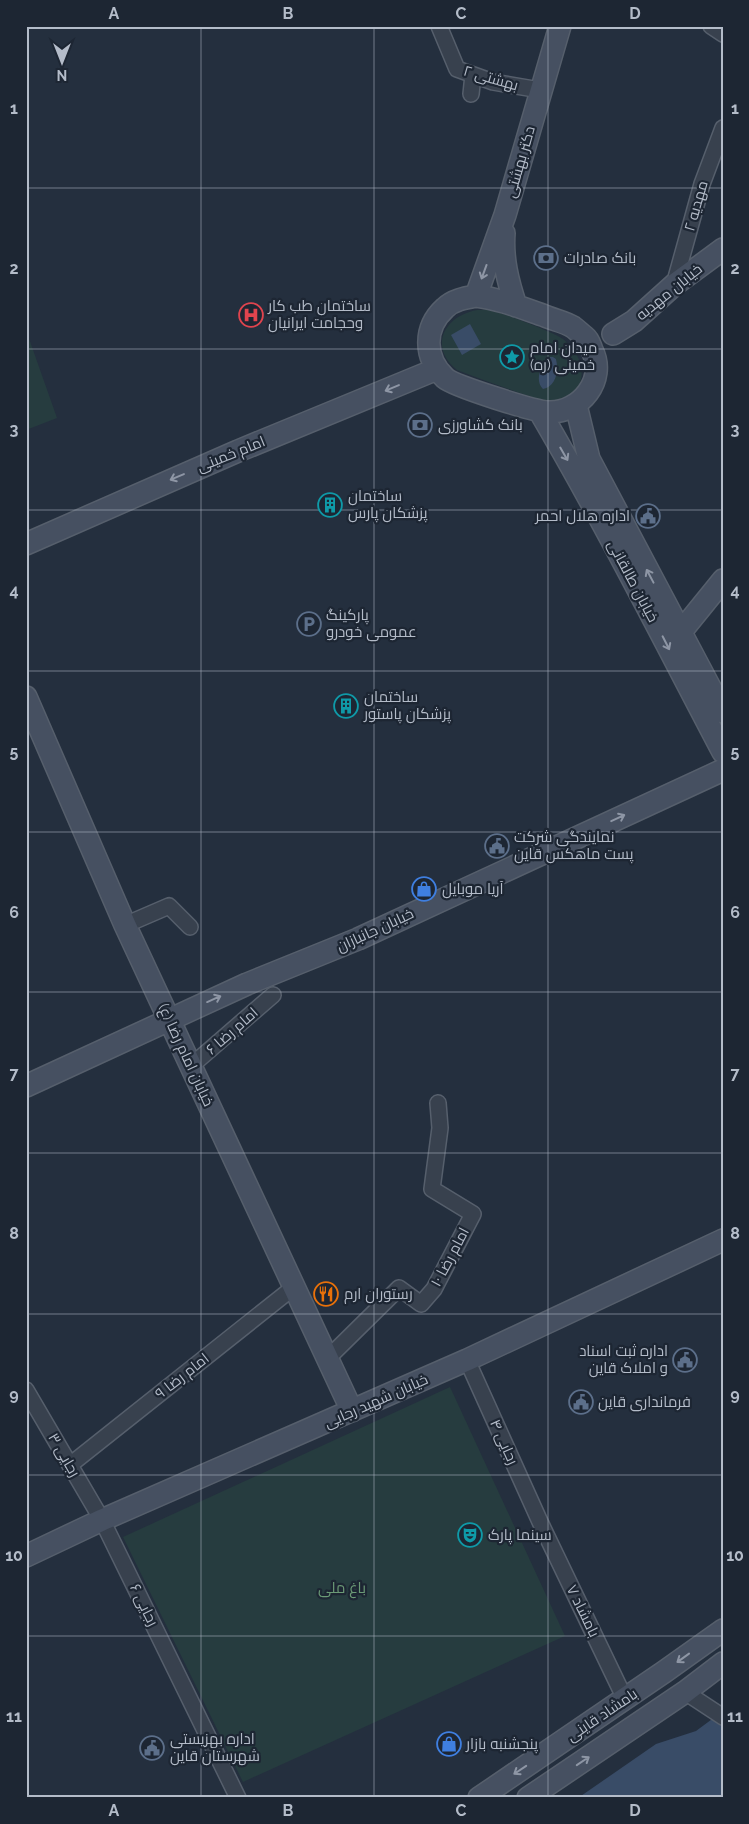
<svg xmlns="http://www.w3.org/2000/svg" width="749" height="1824" viewBox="0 0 749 1824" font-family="Raleway,Cairo,sans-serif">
<rect width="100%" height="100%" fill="#242f3e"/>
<path fill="#263c3f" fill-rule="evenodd" d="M477,310C482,310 488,309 492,311C504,313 555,333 563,339C590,360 589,398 551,403C545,404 535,398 529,396C505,388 481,379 457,370C428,347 444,316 477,310ZM549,357H553L556,359L557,371L554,380L539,375L542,366Z
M26,330L57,418L26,430Z
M450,1387L565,1636L243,1782L123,1537Z"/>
<path fill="#394c67" d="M470,324L481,344L462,355L451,335Z
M550,357H553L556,359C559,371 556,386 543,389C534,380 541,365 550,357Z
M723,1711V1798H578L656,1744L696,1731Z"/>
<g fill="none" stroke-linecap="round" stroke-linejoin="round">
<g stroke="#565f6c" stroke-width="18">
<path id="street" d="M439,26L457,69L493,82L540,90
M711,26L723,34
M471,94L473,75
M674,285L702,184L723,128
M125,925L169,906L190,927
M191,1066L273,995
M327,1359L399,1288L421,1304L434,1289L473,1214L432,1189L440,1128L438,1103
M467,1360L541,1524L625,1699
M26,1390L102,1520L238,1798
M70,1465L294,1287
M685,1692L723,1717"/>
</g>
<g stroke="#565f6c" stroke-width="24">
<path id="secondary" d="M504,233C502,259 508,282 516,306
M476,296C500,299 522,308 545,316C554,320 565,322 573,327C577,330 581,334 585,337C589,340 590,345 592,350C607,380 580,413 549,412C536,412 454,386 445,378C424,358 423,328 445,308C453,300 465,298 476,296Z
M476,296L505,215L560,26
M613,334L634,321L674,285L723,249
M576,405L589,459L723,712
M540,412C605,523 663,638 723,752
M26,544L238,451L437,369
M680,633L723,580
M26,697L125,925L352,1411
M26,1086L247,984L358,939L723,770
M26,1556L102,1520L467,1360L723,1240
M479,1798L664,1672L723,1630
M528,1798L685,1692L723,1663"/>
</g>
<use href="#street" stroke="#38414e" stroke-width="15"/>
<use href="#secondary" stroke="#465061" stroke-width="21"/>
</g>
<defs><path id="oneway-shaft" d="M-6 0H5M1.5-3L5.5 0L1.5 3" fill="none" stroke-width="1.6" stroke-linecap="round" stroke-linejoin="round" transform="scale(1.25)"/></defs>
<g stroke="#8e96a5">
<use href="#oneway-shaft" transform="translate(484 272) rotate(110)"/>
<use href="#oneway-shaft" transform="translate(392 388) rotate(157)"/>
<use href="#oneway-shaft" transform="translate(564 454) rotate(60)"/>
<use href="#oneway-shaft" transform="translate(177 477) rotate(157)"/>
<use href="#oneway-shaft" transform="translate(650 576) rotate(-118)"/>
<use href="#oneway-shaft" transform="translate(666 643) rotate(63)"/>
<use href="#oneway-shaft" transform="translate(618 818) rotate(-25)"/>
<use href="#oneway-shaft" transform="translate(214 999) rotate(-24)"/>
<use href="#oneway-shaft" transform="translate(683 1658) rotate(144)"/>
<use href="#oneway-shaft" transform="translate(583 1761) rotate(-34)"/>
<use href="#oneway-shaft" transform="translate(520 1770) rotate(146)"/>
</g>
<path fill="none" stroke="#b4bcc9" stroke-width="1" stroke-opacity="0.55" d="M201,26V1798M374,26V1798M548,26V1798M26,188H723M26,349H723M26,510H723M26,671H723M26,832H723M26,992H723M26,1153H723M26,1314H723M26,1475H723M26,1636H723"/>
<defs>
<g id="bank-ring" transform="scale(1.25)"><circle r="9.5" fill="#1d2633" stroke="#5c6f8a" stroke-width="1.5"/><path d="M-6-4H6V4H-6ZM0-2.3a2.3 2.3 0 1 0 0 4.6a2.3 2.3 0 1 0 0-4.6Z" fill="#5c6f8a"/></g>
<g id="hospital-ring" transform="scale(1.25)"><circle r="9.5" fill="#1d2633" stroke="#e0444e" stroke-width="1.5"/><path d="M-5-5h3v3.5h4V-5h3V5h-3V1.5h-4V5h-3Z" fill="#e0444e"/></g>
<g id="sight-ring" transform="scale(1.25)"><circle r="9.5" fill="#1d2633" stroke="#0f9aa8" stroke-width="1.5"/><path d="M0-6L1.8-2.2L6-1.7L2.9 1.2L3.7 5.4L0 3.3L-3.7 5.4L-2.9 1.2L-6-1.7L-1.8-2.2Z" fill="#0f9aa8"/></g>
<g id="building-ring" transform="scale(1.25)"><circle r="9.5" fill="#1d2633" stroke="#0f9aa8" stroke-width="1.5"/><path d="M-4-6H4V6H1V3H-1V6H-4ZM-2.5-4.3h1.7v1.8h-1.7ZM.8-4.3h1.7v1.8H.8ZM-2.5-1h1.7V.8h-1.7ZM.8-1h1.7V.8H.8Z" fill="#0f9aa8"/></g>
<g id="civic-ring" transform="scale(1.25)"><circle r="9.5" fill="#1d2633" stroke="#5c6f8a" stroke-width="1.5"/><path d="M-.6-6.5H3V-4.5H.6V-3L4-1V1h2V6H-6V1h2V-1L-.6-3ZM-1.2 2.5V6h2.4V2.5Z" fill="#5c6f8a"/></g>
<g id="parking-ring" transform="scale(1.25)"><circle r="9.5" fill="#1d2633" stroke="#5c6f8a" stroke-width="1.5"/><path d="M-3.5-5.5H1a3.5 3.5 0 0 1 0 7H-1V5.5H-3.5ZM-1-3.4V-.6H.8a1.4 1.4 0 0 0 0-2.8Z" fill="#5c6f8a"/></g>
<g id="shop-ring" transform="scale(1.25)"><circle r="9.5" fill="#1d2633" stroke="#3f7fe0" stroke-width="1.5"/><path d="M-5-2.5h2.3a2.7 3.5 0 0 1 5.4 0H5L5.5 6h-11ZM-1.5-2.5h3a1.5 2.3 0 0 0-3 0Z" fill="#3f7fe0"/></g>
<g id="restaurant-ring" transform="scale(1.25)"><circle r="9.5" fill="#1d2633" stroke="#e8710a" stroke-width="1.5"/><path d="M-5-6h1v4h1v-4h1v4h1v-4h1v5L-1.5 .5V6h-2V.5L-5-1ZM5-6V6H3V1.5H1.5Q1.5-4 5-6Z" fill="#e8710a"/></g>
<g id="theatre-ring" transform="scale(1.25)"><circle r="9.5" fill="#1d2633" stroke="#0f9aa8" stroke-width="1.5"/><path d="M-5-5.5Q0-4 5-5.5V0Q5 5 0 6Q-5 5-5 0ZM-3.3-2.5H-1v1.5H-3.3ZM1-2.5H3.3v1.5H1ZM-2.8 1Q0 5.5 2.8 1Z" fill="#0f9aa8"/></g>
</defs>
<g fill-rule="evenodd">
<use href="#bank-ring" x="546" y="258"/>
<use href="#hospital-ring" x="251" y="315"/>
<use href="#sight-ring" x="512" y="357"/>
<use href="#bank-ring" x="420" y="425"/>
<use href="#building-ring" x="330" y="505"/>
<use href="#civic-ring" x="648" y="516"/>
<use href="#parking-ring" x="309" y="624"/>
<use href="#building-ring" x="346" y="706"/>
<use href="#civic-ring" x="497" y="846"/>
<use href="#shop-ring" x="424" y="889"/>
<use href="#restaurant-ring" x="326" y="1294"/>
<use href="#civic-ring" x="685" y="1360"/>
<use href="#civic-ring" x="581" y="1402"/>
<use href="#theatre-ring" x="470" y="1535"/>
<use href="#shop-ring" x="449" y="1744"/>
<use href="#civic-ring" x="152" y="1748"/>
</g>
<g text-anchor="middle" stroke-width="4.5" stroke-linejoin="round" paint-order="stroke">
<g font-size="15" fill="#b4bcc9" stroke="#1d2633">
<text transform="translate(491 78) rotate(16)" y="5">بهشتی ۲</text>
<text transform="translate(520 162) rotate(-74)" y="5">دکتر بهشتی</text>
<text transform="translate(696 206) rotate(-74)" y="5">مهدیه ۲</text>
<text transform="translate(669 292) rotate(-39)" y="5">خیابان مهدیه</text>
<text transform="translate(231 454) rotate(-22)" y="5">امام خمینی</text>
<text transform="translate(633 581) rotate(62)" y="5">خیابان طالقانی</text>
<text transform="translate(375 930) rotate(-25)" y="5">خیابان جانبازان</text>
<text transform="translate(232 1031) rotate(-41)" y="5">امام رضا ۶</text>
<text transform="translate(186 1055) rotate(65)" y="5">خیابان امام رضا (ع)</text>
<text transform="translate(450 1257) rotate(-62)" y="5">امام رضا ۱۰</text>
<text transform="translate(182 1376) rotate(-38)" y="5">امام رضا ۹</text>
<text transform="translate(376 1401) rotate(-24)" y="5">خیابان شهید رجایی</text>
<text transform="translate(504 1442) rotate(66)" y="5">رجایی ۴</text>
<text transform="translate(64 1455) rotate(60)" y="5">رجایی ۳</text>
<text transform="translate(144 1605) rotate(64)" y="5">رجایی ۶</text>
<text transform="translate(583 1611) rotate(64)" y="5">بامشاد ۷</text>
<text transform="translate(602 1715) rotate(-34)" y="5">بامشاد قاینی</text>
</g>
<g font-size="15" fill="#b4bcc9" stroke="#1d2633" text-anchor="start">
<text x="564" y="263">بانک صادرات</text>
<text x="268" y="311">ساختمان طب کار<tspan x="268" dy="17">و‌حجامت ایرانیان</tspan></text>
<text x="530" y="353">میدان امام<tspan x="530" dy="17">خمینی (ره)</tspan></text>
<text x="438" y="430">بانک کشاورزی</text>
<text x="348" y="501">ساختمان<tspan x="348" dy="17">پزشکان پارس</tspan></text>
<text x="630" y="521" text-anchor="end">اداره هلال احمر</text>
<text x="326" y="620">پارکینگ<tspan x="326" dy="17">عمومی خودرو</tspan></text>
<text x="364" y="702">ساختمان<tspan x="364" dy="17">پزشکان پاستور</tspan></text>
<text x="514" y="842">نمایندگی شرکت<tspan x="514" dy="17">پست ماهکس قاین</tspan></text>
<text x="442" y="894">آریا موبایل</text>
<text x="344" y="1299">رستوران ارم</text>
<text x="668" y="1356" text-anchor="end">اداره ثبت اسناد<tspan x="668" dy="17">و املاک قاین</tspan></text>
<text x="598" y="1407">فرمانداری قاین</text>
<text x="488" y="1540">سینما پارک</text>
<text x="170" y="1744">اداره بهزیستی<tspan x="170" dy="17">شهرستان قاین</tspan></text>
<text x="466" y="1749">پنجشنبه بازار</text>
</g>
<g font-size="15" fill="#6b9a76" stroke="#1d2633">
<text x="342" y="1593">باغ ملی</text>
</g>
</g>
<rect width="749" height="1824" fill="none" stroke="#1d2633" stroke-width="55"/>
<g transform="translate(62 62) rotate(180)" stroke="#1d2633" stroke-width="4" paint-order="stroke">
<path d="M0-4L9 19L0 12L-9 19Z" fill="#b4bcc9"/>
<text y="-8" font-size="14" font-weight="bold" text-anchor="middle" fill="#b4bcc9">N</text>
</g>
<rect x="28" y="28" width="694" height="1768" fill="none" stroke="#b4bcc9" stroke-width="2"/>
<g font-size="16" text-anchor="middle" font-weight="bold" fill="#b4bcc9">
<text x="114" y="19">A</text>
<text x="288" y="19">B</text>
<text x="461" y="19">C</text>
<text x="635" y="19">D</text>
<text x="14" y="114">1</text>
<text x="735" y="114">1</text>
<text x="14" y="274">2</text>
<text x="735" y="274">2</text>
<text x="14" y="435">3</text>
<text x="735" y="435">3</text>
<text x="14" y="596">4</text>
<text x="735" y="596">4</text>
<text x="14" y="757">5</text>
<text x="735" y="757">5</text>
<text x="14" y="918">6</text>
<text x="735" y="918">6</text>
<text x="14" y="1079">7</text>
<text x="735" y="1079">7</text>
<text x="14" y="1239">8</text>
<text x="735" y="1239">8</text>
<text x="14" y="1400">9</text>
<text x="735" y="1400">9</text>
<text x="14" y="1561">10</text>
<text x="735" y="1561">10</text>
<text x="14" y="1722">11</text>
<text x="735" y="1722">11</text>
<text x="114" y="1816">A</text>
<text x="288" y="1816">B</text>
<text x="461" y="1816">C</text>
<text x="635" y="1816">D</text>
</g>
</svg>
